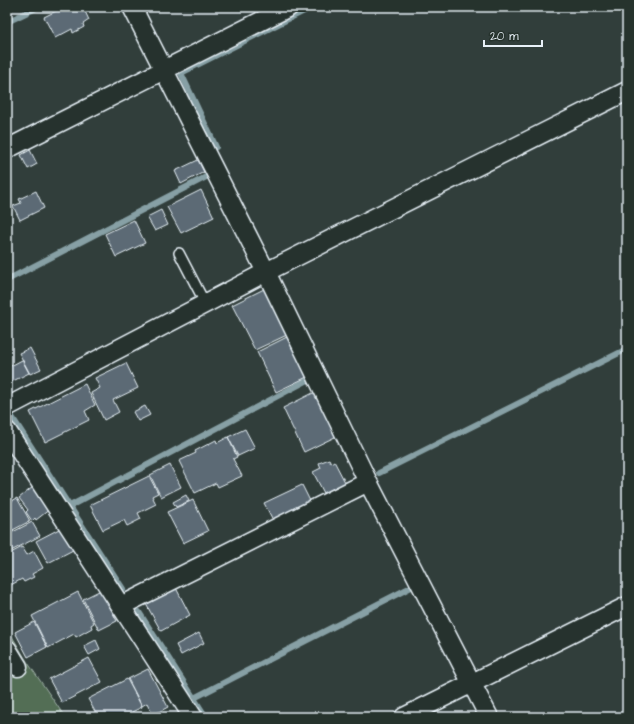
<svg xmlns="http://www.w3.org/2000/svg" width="634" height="724" viewBox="0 0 634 724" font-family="'Architects Daughter',sans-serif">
<rect width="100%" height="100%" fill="#313e3b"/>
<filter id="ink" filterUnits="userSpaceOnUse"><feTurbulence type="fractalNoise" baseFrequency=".025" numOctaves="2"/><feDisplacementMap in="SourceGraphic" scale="8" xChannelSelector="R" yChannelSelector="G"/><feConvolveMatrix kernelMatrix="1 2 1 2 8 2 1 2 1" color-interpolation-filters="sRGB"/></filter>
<g filter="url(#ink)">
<path fill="#536e55" stroke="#9eb0a6" d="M7,628L28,663L65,717H7V659L24,665L7,638Z"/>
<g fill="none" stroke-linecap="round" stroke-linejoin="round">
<path stroke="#87a0a5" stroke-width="6" d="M7,22L38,7
M216,147L181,73L312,7
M7,280L208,176
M12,417L123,589
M379,473L627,349
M70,506L306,381
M139,612L206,717
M194,698L415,585L412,581"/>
</g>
<path fill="#5b6b74" stroke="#e8f1f8" d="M64,7H83L89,20L83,24L84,27L73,33L72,29L55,38L44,17Z
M30,150L37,164L28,169L21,155Z
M198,160L204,172L181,184L175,171Z
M201,190L214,217L181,233L167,207Z
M36,191L44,208L20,220L13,206L21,203L19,199Z
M161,210L168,225L155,231L147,217Z
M134,220L145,243L116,257L105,234Z
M266,288L289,334L255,350L232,305Z
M289,336L309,376L276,392L257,352Z
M30,348L41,369L30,374L19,353Z
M22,360L29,373L7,384V368Z
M126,363L138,388L113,400L119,412L104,420L91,393L100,388L95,378Z
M85,384L95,405L85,411L89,420L45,442L30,412Z
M315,392L337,436L304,452L283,408Z
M145,406L150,415L138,421L133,412Z
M245,429L255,448L238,456L228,437Z
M228,437L237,457L233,459L242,476L218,487L216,483L195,493L179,461L196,453L195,451L216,440L217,443Z
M329,459L331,463L334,461L346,484L325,495L313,472L321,468L319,463Z
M170,465L181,487L161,497L150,475Z
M149,476L158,493L152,496L156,504L138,513L141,519L127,526L124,520L103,530L90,505Z
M302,485L310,501L273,520L264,503Z
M33,487L50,509L36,520L35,518L32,521L26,512L28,510L19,498Z
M186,495L189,501L176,507L173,502Z
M17,498L30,521L7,533V504Z
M193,500L208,531L183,543L167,512Z
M32,522L40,536L7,553V535Z
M61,528L73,550L48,563L36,541Z
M22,547L27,555L34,551L43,568L32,574L34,577L24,582L22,579L7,587V555Z
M176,588L190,615L161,631L146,604Z
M101,590L117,621L99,630L83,599Z
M78,592L94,623L91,625L92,628L76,637L74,634L48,648L32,616Z
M34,622L47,647L28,657L15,632Z
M199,633L204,643L181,655L176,645Z
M96,640L100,649L89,655L84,646Z
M89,658L102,682L62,703L49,679Z
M148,669L168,707L153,715L147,703L142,706L128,679Z
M127,679L142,707L132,712L133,714L128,717L125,716L98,717L88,699Z"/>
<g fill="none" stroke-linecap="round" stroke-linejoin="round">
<g stroke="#e8f1f8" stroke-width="12">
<path id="service" d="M179,253L205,303"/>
</g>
<g stroke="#e8f1f8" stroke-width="21">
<path id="minor" d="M132,7L266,272L368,482L489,717
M7,149L289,7
M7,407L266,272L627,91
M7,431L193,717
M121,606L368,482
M7,649L18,667
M404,717L627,606"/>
</g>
<use href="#service" stroke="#26332d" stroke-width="9"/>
<use href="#minor" stroke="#26332d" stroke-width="18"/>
</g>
</g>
<rect width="634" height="724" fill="none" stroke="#26332d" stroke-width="24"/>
<rect x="12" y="12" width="610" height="700" fill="none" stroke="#e8f1f8" stroke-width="1.5" filter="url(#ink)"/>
<path d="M484 40v6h58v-6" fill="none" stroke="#e8f1f8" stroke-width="2"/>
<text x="490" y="40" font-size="12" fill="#e8f1f8" stroke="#26332d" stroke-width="3" paint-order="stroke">20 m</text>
</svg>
